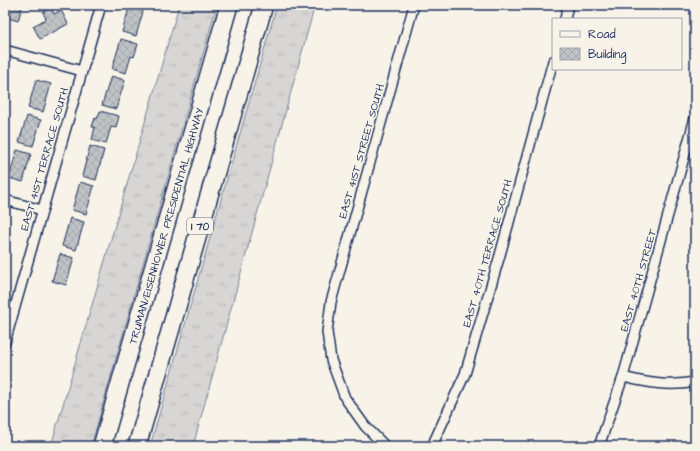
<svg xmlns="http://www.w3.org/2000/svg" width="700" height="451" viewBox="0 0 700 451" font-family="'Architects Daughter',sans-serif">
<defs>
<pattern id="grass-tufts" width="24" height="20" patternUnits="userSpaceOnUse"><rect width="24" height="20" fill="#d7d6d4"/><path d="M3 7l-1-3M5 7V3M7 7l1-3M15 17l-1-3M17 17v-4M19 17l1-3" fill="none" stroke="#b8b8b8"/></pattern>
<pattern id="building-cross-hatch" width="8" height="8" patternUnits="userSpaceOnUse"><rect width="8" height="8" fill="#c0c3c5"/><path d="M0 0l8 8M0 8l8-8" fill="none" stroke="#a4a8ac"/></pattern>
</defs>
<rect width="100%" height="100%" fill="#f7f3e8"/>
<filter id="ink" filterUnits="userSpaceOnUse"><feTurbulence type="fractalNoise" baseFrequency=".025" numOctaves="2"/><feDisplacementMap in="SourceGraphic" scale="8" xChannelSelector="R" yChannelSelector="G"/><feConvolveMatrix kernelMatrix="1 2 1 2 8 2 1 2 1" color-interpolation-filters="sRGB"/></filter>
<g filter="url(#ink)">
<path fill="url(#grass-tufts)" stroke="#798299" d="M179,5H217L91,446H51Z
M277,5H315L193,446H150Z"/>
<path fill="url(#building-cross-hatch)" stroke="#1b2f5e" d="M5,5H20L19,6L22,7L18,21L5,17Z
M130,5L144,8L136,36L122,32Z
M51,8L54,14L61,10L68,24L40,39L33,26L46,19L43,12Z
M121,39L138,44L134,57L131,56L126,73L112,69Z
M111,76L125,80L116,109L102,105Z
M36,80L51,84L43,112L28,108Z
M100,111L119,116L116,128L111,127L106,144L92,140L95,127H92L95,118L97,119Z
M27,116L41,120L33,146L19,142Z
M90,146L104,150L96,180L82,176Z
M17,150L31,154L23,182L9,178Z
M80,182L94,186L86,214L72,210Z
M70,218L84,222L76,250L62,246Z
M60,254L74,258L66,285L52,281Z"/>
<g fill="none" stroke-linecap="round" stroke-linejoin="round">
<g stroke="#1b2f5e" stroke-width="12">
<path id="street" d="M565,19L568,5
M5,50L82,71
M5,200L42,210
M5,342L101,5
M623,377C647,383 670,387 695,382
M385,446L365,426L345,398L331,360L327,332L331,302L414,5
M432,446L465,374L500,255L553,61
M599,446L623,377L695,118"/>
</g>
<g stroke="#1b2f5e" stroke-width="20">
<path id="highway" d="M102,446L229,5
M137,446L264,5"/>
</g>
<use href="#street" stroke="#f7f3e8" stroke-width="9"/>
<use href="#highway" stroke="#f7f3e8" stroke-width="17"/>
</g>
</g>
<g text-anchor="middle" stroke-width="3" stroke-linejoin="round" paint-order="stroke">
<rect fill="#f7f3e8" stroke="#5d6a87" stroke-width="1" x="187" y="218" width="26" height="16" rx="3"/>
<g font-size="10" font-weight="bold" fill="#1b2f5e">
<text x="200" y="230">I 70</text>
</g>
<g font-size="11" fill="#1b2f5e" stroke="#f7f3e8">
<text transform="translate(361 151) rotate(-74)" y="4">EAST 41ST STREET SOUTH</text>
<text transform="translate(44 159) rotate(-74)" y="4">EAST 41ST TERRACE SOUTH</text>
<text transform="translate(166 226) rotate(-74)" y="4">TRUMAN/EISENHOWER PRESIDENTIAL HIGHWAY</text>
<text transform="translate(487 253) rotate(-74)" y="4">EAST 40TH TERRACE SOUTH</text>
<text transform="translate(638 280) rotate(-74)" y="4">EAST 40TH STREET</text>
</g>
</g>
<rect width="700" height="451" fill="none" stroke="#f7f3e8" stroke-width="20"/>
<rect x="10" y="10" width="680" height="431" fill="none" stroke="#1b2f5e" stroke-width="1.5" filter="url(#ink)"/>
<rect x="552" y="18" width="130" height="52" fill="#f7f3e8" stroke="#9fa5b1"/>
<rect x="560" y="31" width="20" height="6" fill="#f7f3e8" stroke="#9fa5b1"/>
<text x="588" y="38" font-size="12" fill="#1b2f5e">Road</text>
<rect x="560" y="48" width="20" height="12" fill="url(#building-cross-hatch)" stroke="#9fa5b1"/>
<text x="588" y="58" font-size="12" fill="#1b2f5e">Building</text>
</svg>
